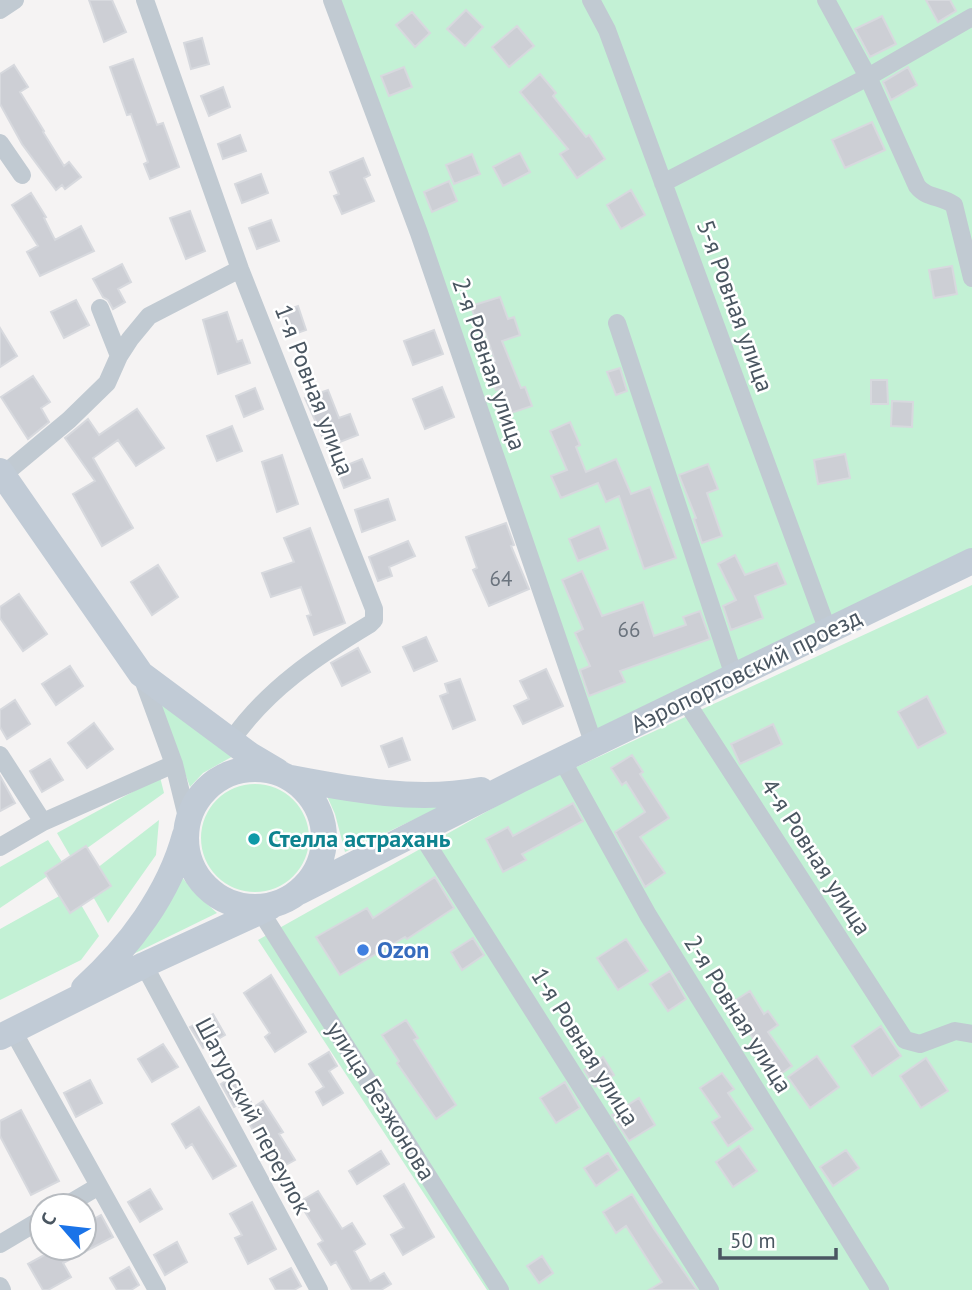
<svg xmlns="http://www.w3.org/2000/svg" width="972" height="1290" viewBox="0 0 972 1290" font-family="'PT Sans',sans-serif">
<rect width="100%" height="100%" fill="#f5f3f3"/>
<path fill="#c3f1d5" d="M333,0H972V552L594,737Z
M972,585V1290H487L258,940L520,793Z
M166,703L235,755L203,773L190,787L161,707Z
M160,777L164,793L72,859L57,833Z
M201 838a54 54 0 1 1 108 0a54 54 0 1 1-108 0Z
M327,796L441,807L345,852L335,814Z
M159,820L156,855L108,923L83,879Z
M48,840L64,865L0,908V867Z
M181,876L194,892L217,913L121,960Z
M72,889L99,936L81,960L0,1000V929Z"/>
<path fill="#cdcfd5" stroke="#d7d9de" stroke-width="2" d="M89,0H112L126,32L104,42Z
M926,0H950L956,11L938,22Z
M466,10L483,27L465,46L447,29Z
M412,12L430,33L415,47L396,25Z
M882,16L896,44L870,57L855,29Z
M517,26L534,46L509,67L492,47Z
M202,38L209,64L191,69L184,43Z
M133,59L157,125L163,123L179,167L150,179L144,164L148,162L131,114L127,115L110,67Z
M14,65L28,87L20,92L44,131L43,132L64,166L69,162L81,177L65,189L62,185L56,190L22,144L0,104V74Z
M404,67L412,87L389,96L381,76Z
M908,67L917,85L891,100L883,82Z
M540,74L556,93L553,96L586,137L589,135L605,159L577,178L560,154L568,149L520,92Z
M223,87L230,107L209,116L201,96Z
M872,122L885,150L845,168L832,140Z
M240,135L246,151L223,159L218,144Z
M520,153L530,172L503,186L493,167Z
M472,154L480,174L454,184L446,165Z
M363,158L370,175L364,178L374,201L342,214L334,196L339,194L330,172Z
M261,174L268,193L242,203L235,184Z
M449,181L457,201L432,212L424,192Z
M631,190L645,215L621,229L607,205Z
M31,193L46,217L44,218L55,240L81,226L94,251L40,276L27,252L38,246L12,205Z
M190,211L205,251L186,259L170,218Z
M271,220L279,241L257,249L249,228Z
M122,264L131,282L118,289L125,302L113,309L108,300L103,297L93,279Z
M952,266L957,294L934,298L929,270Z
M500,297L508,319L514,317L520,335L502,341L521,388L525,387L532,406L508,414L499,389L496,390L486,365L495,361L482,323L477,325L471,306Z
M76,300L89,325L64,338L51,312Z
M298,306L306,330L289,336L281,312Z
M227,312L237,342L242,340L250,363L218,374L203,320Z
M0,328L17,356L0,367Z
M434,330L443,354L413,365L404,341Z
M620,368L627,391L616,395L607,372Z
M33,376L50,402L41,408L49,422L28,439L1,397Z
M871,380H887L888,404H871Z
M442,387L454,417L425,429L413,399Z
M255,388L263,409L244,417L236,396Z
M328,390L339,418L350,414L358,435L327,447L305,398Z
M892,401L913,402L912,427L891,426Z
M137,409L164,448L136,466L118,440L93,458L133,528L102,546L73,494L95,481L65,438L88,419L99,435Z
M570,422L580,445L576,447L586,472L616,459L631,494L650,487L676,558L644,569L619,496L606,502L598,483L561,498L551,476L567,470L550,431Z
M232,426L242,451L217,461L207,436Z
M845,454L850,478L818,484L814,460Z
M282,455L298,504L277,512L262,462Z
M362,459L370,478L344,488L337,469Z
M708,464L718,489L707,493L722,536L702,543L694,519L696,518L679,475Z
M388,499L395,520L362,532L355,510Z
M506,523L514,545L511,546L529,589L489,606L473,570L477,568L466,537Z
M599,526L608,549L578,561L569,539Z
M310,528L345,623L314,635L307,616L311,615L301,587L271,597L262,573L294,562L284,538Z
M408,541L415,556L389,567L392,576L378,581L369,557Z
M735,555L745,575L777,563L786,584L755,596L763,618L731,630L723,606L736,600L718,564Z
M158,565L178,597L152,615L131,582Z
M582,571L602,616L643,602L654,636L686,625L683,617L700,611L710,639L620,671L625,682L589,696L580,670L590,666L575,633L583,629L562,580Z
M19,594L47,634L23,651L0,618V607Z
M426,637L437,661L414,671L403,647Z
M358,648L370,672L342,686L331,663Z
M70,666L83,686L56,705L42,684Z
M546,669L563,706L523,724L514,706L529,699L520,681Z
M460,679L475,720L453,729L440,696L448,693L445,684Z
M927,696L946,733L918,748L898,712Z
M15,700L30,724L7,739L0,727V710Z
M94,723L113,749L87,768L68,743Z
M773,724L782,744L740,764L731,744Z
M402,738L410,760L389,767L381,746Z
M632,755L643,772L640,774L669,818L640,837L665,873L645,887L615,832L645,812L626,782L622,785L611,768Z
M50,759L63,780L42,792L30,771Z
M0,776L15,803L0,811Z
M573,803L583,821L522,854L526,860L503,872L486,839L508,827L513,836Z
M86,846L111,886L70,913L45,873Z
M435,877L454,908L407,939L405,937L340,975L316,937L367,908L373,918Z
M473,938L484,955L462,970L451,952Z
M626,939L648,971L618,990L597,958Z
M670,971L686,999L668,1011L650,984Z
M271,975L306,1032L275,1052L265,1037L270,1033L244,993Z
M750,991L764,1014L768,1011L778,1025L768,1032L792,1066L775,1078L764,1062L768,1059L739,1019L734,1022L725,1007Z
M213,1014L225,1035L203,1048L190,1027Z
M406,1020L418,1038L414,1040L456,1105L436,1119L397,1063L399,1061L382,1035Z
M881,1026L901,1056L872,1076L852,1046Z
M163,1044L178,1067L152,1082L138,1059Z
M329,1052L337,1066L329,1071L343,1093L323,1105L316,1092L324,1087L309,1064Z
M817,1056L839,1087L810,1108L788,1077Z
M603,1057L614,1075L595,1087L584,1070Z
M926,1058L948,1091L921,1108L900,1076Z
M722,1073L734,1089L728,1093L753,1129L728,1146L712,1122L720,1117L700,1088Z
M235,1075L254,1107L263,1101L283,1132L279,1134L295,1160L277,1170L238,1105L234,1107L221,1084Z
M90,1080L102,1103L76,1117L64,1093Z
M565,1082L580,1108L556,1123L540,1098Z
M639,1098L655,1125L629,1141L612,1115Z
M199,1107L236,1166L213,1179L192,1144L186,1148L172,1124Z
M21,1110L59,1181L31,1195L0,1136V1121Z
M739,1146L757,1171L733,1187L716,1162Z
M846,1150L859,1168L833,1186L820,1167Z
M381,1151L389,1164L357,1184L349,1171Z
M608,1153L619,1170L596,1186L584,1168Z
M404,1184L434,1237L403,1255L391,1235L404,1228L384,1196Z
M150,1189L162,1209L140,1222L128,1202Z
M318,1191L342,1229L352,1223L365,1244L354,1251L370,1281L384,1273L391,1284L381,1290H352L336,1262L331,1265L318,1244L323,1241L299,1202Z
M632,1194L654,1229L697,1290H649L662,1282L626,1226L616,1233L603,1212Z
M252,1202L276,1249L248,1264L235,1238L242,1235L230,1214Z
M101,1215L113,1237L63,1263L71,1277L48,1290H43L28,1264L57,1248H84V1224Z
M177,1242L187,1262L165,1275L154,1255Z
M542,1256L553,1273L539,1283L527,1266Z
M129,1267L139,1285L131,1290H117L110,1278Z
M291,1268L301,1286L294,1290H276L270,1279Z"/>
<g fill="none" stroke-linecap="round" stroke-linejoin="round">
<path stroke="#c1cad2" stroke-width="18" d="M145,0L240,269L374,609V620L370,624C317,656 267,689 231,741
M332,0L419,233L594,745
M591,0L607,30L828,631
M826,0L868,77L917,186C927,199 941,195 954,205L972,278
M0,10L15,0
M0,143L22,175
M663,183L868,77L972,17
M617,323L734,676
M119,356L130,339L149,316L240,269
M3,475L69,420L107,383L119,356L100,308
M141,674L174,764L188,821
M685,700L905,1040L920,1044L955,1031L972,1034
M0,755L43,822
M562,760L648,915L880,1290
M419,831L710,1290
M0,847L43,822L174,764
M222,899L261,912L500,1290
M144,965L319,1290
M13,1031L157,1290
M65,1206L99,1186
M0,1244L42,1219
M0,1286L2,1290"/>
<path stroke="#c1cbd6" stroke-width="26" d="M0,471L141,674L250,755L277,771
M186 838a69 69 0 1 1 138 0a69 69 0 1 1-138 0Z
M291,778C354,790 417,802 481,790
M299,892L520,780L972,561
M84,988C129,947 169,894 185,835
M0,1037L144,965L270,907"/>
</g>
<circle fill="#0f9aa8" stroke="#fff" stroke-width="2.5" cx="254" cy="839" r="7"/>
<circle fill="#3f7fe0" stroke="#fff" stroke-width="2.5" cx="363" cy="950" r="7"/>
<g text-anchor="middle" stroke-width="5" stroke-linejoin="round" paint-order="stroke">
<g font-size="21" fill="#6b747e">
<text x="501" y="586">64</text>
<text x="629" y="637">66</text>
</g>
<g font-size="24" fill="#4a5661" stroke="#fff">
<text transform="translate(735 306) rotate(70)" y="8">5-я Ровная улица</text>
<text transform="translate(489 364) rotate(71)" y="8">2-я Ровная улица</text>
<text transform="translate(314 390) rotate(69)" y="8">1-я Ровная улица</text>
<text transform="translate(746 671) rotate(-26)" y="8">Аэропортовский проезд</text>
<text transform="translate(816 857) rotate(57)" y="8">4-я Ровная улица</text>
<text transform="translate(738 1014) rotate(58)" y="8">2-я Ровная улица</text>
<text transform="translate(585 1047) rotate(58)" y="8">1-я Ровная улица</text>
<text transform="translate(381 1101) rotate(58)" y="8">улица Безжонова</text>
<text transform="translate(253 1116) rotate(62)" y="8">Шатурский переулок</text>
</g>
<g font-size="24" font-weight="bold" fill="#0d838f" stroke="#fff" text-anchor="start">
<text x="268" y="847">Стелла астрахань</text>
</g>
<g font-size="24" font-weight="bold" fill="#366cbe" stroke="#fff" text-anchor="start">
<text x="377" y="958">Ozon</text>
</g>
</g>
<g transform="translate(63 1227) rotate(298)"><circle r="33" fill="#ffffff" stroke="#b7bbc0" stroke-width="2"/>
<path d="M0-5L12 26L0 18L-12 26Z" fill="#1a73e8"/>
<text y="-10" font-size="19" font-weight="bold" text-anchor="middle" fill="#4a5661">С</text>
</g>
<path d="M720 1248v10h116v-10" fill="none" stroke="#4a5661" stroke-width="3.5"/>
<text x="730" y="1248" font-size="21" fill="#4a5661" stroke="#ffffff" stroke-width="5" paint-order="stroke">50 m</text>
</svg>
